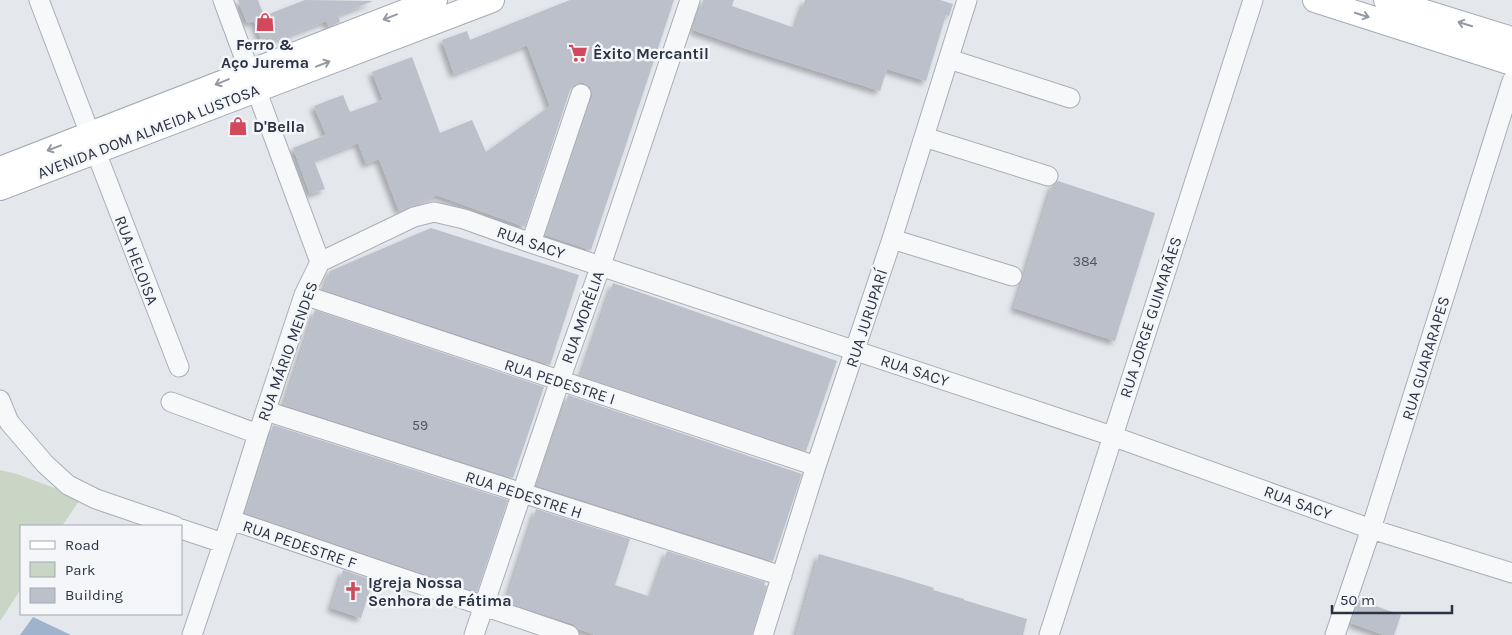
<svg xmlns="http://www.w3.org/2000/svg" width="1512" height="635" viewBox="0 0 1512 635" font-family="Karla,sans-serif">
<defs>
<filter id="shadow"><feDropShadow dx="-4" dy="4" stdDeviation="2.5" flood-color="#0004"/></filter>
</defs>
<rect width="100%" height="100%" fill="#e4e7ec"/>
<path fill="#c9d6c5" d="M0,470L17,474L81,498L62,526H21V589L0,621Z"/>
<path fill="#9fb4cc" d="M33,617L71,635H20Z"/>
<path fill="#bbc0ca" filter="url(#shadow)" d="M238,0H258L264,16L305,0L373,1L338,15L340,22L329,27L326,21L263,45L254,21L247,23Z
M570,0H674L591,250L545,235L592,98V92L590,87L584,83H579L574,85L570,90L525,227L436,195L435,196L399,211L379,159L366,164L358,143L314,160L325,189L310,194L293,148L326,135L314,106L343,95L350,112L383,100L372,72L412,57L440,133L472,120L486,152L550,106L527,45L454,74L442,40L467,31L470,40Z
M703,0H734L732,6L795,28L805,0H940L953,4L949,16L946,15L926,81L887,69L880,91L753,51L693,30Z
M1058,181L1155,213L1115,341L1014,308L1052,186Z
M431,228L579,275L550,365L324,290L330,271Z
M613,283L837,361L806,451L581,376Z
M315,310L544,387L513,478L284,405Z
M568,395L802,474L773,561L538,486Z
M273,425L508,500L477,592L245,513Z
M536,509L630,539L615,585L651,597L667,551L765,582L764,585L767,586L752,635H596L578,629L573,624L506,602Z
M819,554L902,578L934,588L933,590L964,599V600L1027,619L1023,635H796Z
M343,570L373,580L361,618L331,608Z
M1359,600L1401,615L1394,635H1384L1351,623Z"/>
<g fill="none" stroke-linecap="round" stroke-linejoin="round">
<g stroke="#a9aeb7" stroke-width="21">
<path id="minor" d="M39,0L90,134
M949,59L1070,98
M924,137L1048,176
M96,152L179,367
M892,239L1012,276
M531,243L581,94
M320,262L414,217L434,212L464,219L531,243L1112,436L1371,529L1512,573
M304,295L816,466
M0,400L9,422L45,464L68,485L96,499L175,526
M171,402L258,434
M266,411L782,576
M231,520L569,635
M181,529L223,543
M192,635L231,520L258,434L304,295L320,262L223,0
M474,635L560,380L601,265L690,0
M763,635L816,466L892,239L967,0
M1049,635L1253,0
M1335,635L1371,529L1512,81"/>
</g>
<g stroke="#a3abb8" stroke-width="26">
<path id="major" d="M1315,0L1512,63
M1386,0L1512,39
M0,169L435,0
M0,188L492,0"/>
</g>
<use href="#minor" stroke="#f7f8fa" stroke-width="19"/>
<use href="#major" stroke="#fff" stroke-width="24"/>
</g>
<defs><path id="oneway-shaft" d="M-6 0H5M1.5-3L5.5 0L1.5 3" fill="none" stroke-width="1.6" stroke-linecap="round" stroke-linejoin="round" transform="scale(1.25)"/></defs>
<g stroke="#959aa2">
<use href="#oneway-shaft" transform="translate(1362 15) rotate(18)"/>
<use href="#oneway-shaft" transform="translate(390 17) rotate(159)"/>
<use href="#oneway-shaft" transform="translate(1465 24) rotate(-163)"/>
<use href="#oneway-shaft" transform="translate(323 64) rotate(-21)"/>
<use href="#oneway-shaft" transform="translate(222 82) rotate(158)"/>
<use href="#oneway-shaft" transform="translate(54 148) rotate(159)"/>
</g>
<defs>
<g id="shop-bare" transform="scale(1.5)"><path d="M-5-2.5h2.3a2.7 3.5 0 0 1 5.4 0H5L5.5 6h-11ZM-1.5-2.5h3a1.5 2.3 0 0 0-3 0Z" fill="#d1495b" stroke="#f4f6f9" stroke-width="2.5" paint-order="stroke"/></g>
<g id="supermarket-bare" transform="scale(1.5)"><path d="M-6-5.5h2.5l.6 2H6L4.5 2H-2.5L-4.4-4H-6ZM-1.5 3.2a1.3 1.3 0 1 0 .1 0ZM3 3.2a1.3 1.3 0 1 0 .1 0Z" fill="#d1495b" stroke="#f4f6f9" stroke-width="2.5" paint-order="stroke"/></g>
<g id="church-bare" transform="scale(1.5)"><path d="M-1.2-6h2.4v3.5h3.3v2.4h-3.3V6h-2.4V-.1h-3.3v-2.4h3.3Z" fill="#d1495b" stroke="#f4f6f9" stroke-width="2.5" paint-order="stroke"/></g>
</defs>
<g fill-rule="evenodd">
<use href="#shop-bare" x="265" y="22"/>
<use href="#supermarket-bare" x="578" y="53"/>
<use href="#shop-bare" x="238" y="126"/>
<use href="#church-bare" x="353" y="591"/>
</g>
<g text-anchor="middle" stroke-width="5" stroke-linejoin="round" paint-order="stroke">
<g font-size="14" fill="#4f5766">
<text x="1085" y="266">384</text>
<text x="420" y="430">59</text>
</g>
<g font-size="16" font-weight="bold" fill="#2b3445" stroke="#f4f6f9" text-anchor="start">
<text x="265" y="50" text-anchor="middle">Ferro &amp;<tspan x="265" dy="18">Aço Jurema</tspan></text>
<text x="593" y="59">Êxito Mercantil</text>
<text x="253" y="132">D'Bella</text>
<text x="368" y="588">Igreja Nossa<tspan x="368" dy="18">Senhora de Fátima</tspan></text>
</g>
<g font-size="16" fill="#2b3445" stroke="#f4f6f9">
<text transform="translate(148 131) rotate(-21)" y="6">AVENIDA DOM ALMEIDA LUSTOSA</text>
<text transform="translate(531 242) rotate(19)" y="6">RUA SACY</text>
<text transform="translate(137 260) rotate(69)" y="6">RUA HELOISA</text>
<text transform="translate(582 317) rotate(-70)" y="6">RUA MORÉLIA</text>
<text transform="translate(1150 317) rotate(-72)" y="6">RUA JORGE GUIMARÃES</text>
<text transform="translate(866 318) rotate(-72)" y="6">RUA JURUPARÍ</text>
<text transform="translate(287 351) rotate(-70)" y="6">RUA MÁRIO MENDES</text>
<text transform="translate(1425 358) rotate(-73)" y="6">RUA GUARARAPES</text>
<text transform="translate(915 370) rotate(18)" y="6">RUA SACY</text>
<text transform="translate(560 381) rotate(18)" y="6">RUA PEDESTRE I</text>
<text transform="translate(524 494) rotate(18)" y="6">RUA PEDESTRE H</text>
<text transform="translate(1298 502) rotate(20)" y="6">RUA SACY</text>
<text transform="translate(300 544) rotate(19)" y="6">RUA PEDESTRE F</text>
</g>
</g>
<rect x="20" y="525" width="162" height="90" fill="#f4f6f9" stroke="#a4a8b1"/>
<rect x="30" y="541" width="25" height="8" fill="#ffffff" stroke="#a4a8b1"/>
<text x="65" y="550" font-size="15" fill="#2b3445">Road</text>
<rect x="30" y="562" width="25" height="15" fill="#c9d6c5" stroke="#a4a8b1"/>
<text x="65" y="575" font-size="15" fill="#2b3445">Park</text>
<rect x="30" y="588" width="25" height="15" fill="#bbc0ca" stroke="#a4a8b1"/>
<text x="65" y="600" font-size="15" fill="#2b3445">Building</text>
<path d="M1332 605v8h120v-8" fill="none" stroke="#2b3445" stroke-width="2.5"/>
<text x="1340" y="605" font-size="15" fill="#2b3445" stroke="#f4f6f9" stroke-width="4" paint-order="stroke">50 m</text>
</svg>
